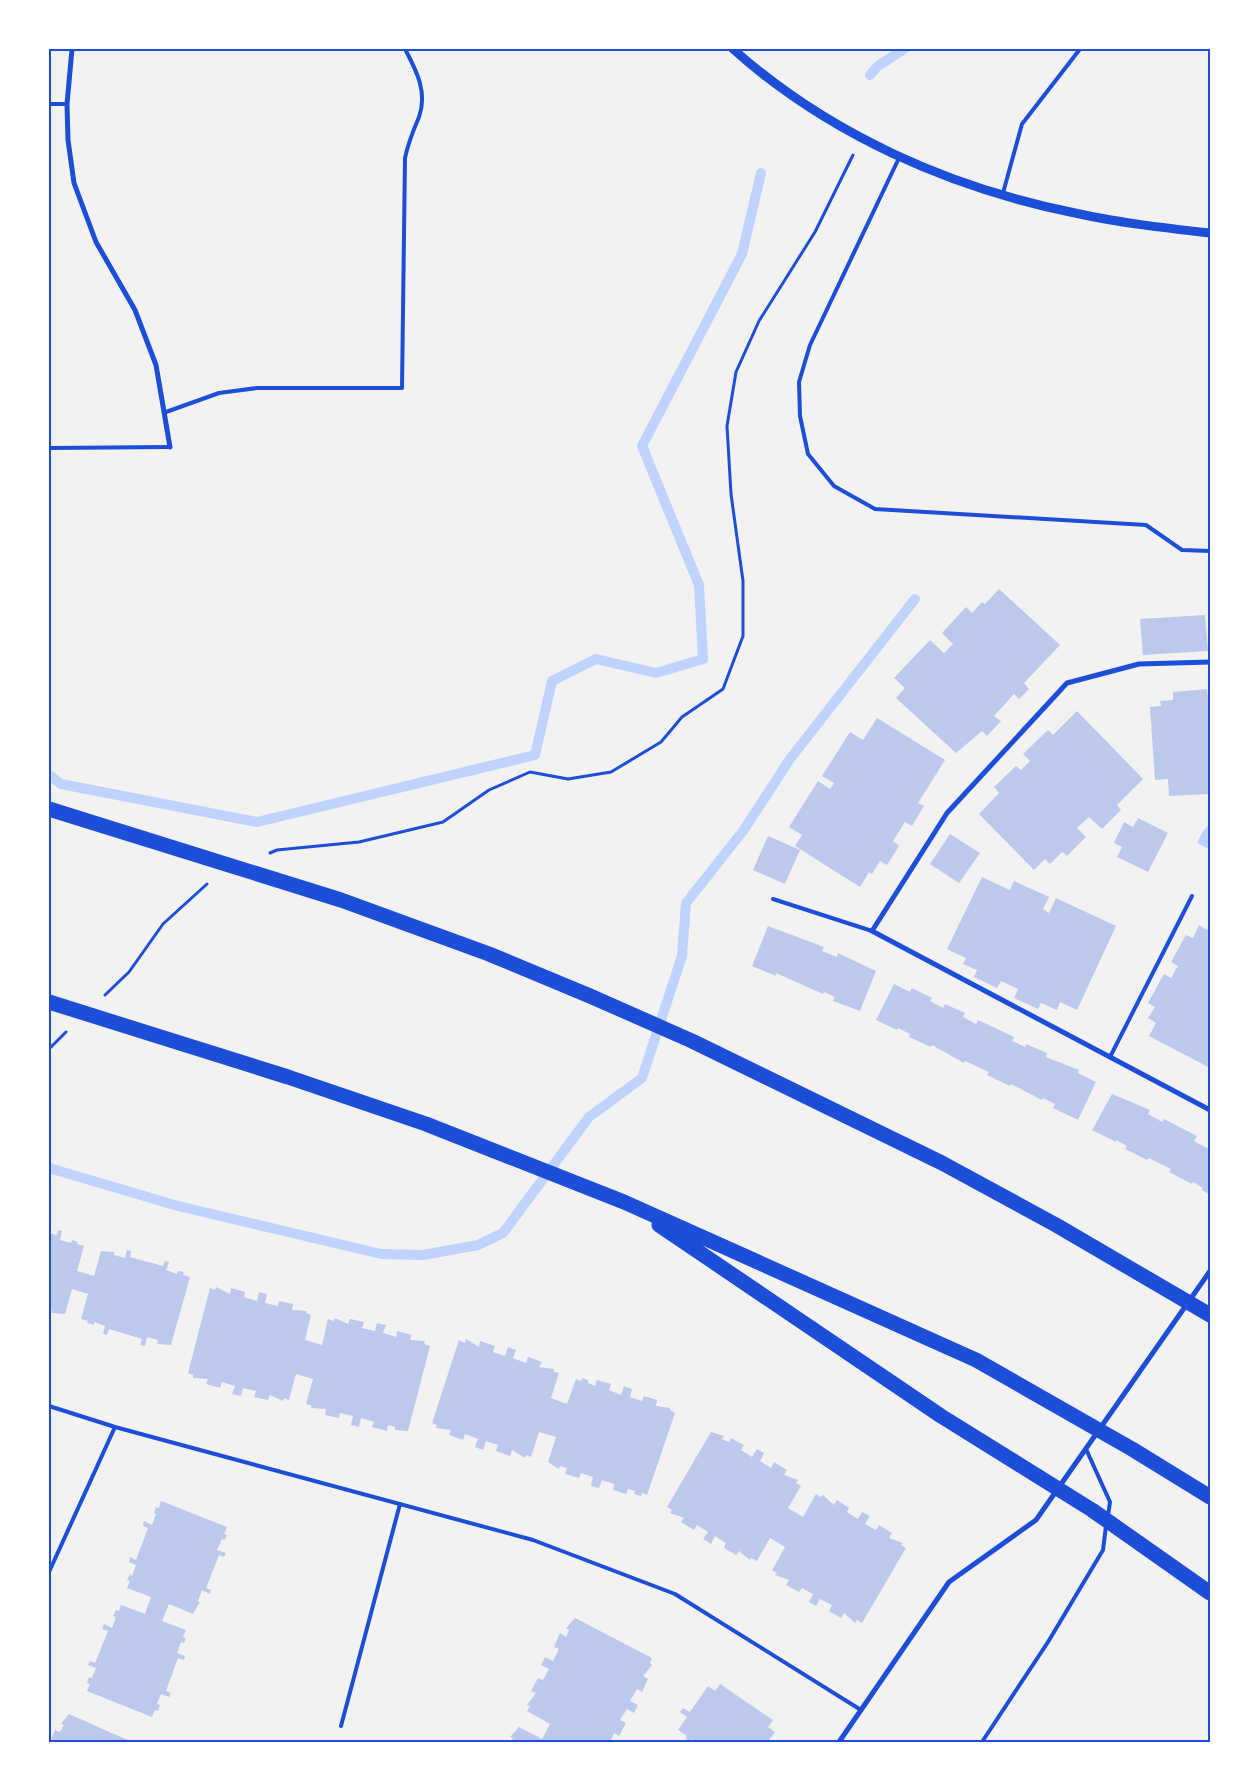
<svg xmlns="http://www.w3.org/2000/svg" width="1259" height="1791" viewBox="0 0 1259 1791" font-family="'Exo 2',sans-serif">
<rect width="100%" height="100%" fill="#f2f2f2"/>
<path fill="#bfd3fe" d="M1210,824V856L1209,849L1197,843L1203,831Z"/>
<g fill="none" stroke-linecap="round" stroke-linejoin="round">
<path stroke="#bfd3fe" stroke-width="10" d="M870,75L878,66L904,49
M49,775L61,784L257,822L535,755L552,681L596,659L656,673L703,659L699,585L642,446L742,254L761,173
M49,1168L178,1206L381,1254L423,1255L478,1245L503,1233L589,1117L642,1078L682,956L686,903L743,831L790,759L915,599"/>
</g>
<path fill="#bdc9ec" d="M999,589L1060,645L1024,683L1029,689L1019,699L1014,694L994,716L1001,721L987,736L982,731L956,753L896,698L905,688L894,678L930,640L944,653L953,644L942,633L966,607L972,613L982,602L985,604Z
M1205,615L1208,651L1143,655L1140,619Z
M1207,689L1208,697L1210,696L1209,794L1169,796L1168,779L1155,780L1150,707L1161,706L1160,701L1173,700V692Z
M1077,711L1143,779L1117,805L1121,810L1102,829L1089,817L1077,828L1086,837L1067,856L1062,852L1050,864L1045,859L1034,870L979,814L999,793L994,787L1016,766L1021,770L1030,761L1023,754L1048,730L1053,735Z
M877,718L945,760L918,803L924,806L912,826L905,822L893,841L899,846L887,865L880,861L872,874L869,872L860,887L795,846L802,835L789,827L818,781L830,789L834,783L822,776L850,732L863,740Z
M1138,818L1168,833L1148,872L1117,857L1122,847L1114,843L1124,822L1133,827Z
M950,834L980,853L959,883L930,864Z
M768,836L800,850L785,884L753,870Z
M982,877L1010,890L1014,881L1049,897L1043,909L1049,913L1056,898L1116,926L1077,1010L1060,1002L1057,1010L1041,1003L1038,1009L1014,998L1018,989L1001,981L997,988L974,977L977,970L963,964L966,958L947,949Z
M1210,923V1068L1149,1036L1156,1023L1148,1018L1155,1007L1148,1003L1164,974L1171,978L1178,966L1171,962L1186,935L1193,938L1199,925L1207,930Z
M768,926L824,947L822,951L837,957L838,953L876,971L860,1011L833,1001L835,997L824,992L823,994L776,973V976L752,966Z
M894,984L910,992L912,988L932,998L930,1001L943,1008L945,1004L965,1013L963,1017L976,1024L978,1020L1014,1037L1012,1041L1025,1047L1026,1044L1047,1053L1046,1057L1079,1070L1078,1073L1096,1082L1078,1120L1053,1108L1055,1104L1043,1098L1042,1100L1011,1084L1010,1086L987,1075L989,1072L965,1061L964,1063L932,1045L931,1047L909,1037L910,1034L898,1028L897,1030L876,1020Z
M1112,1094L1150,1110L1148,1114L1162,1122L1164,1119L1197,1136L1194,1141L1209,1149L1210,1146V1195L1202,1190L1203,1188L1193,1182L1192,1184L1169,1172L1171,1169L1149,1158L1147,1160L1125,1149L1127,1146L1116,1140V1142L1092,1130Z
M58,1230L62,1231L60,1240L71,1243L72,1240L78,1242L77,1244L84,1246L77,1271L94,1276L101,1251L114,1252V1255L125,1258L127,1250L131,1251L130,1257L163,1266L165,1261L169,1262L166,1270L177,1274L178,1271L184,1272L183,1275L190,1277L171,1345L157,1344L158,1340L147,1337L145,1346L140,1345L142,1339L109,1329L107,1335L103,1334L105,1326L94,1322V1325L87,1323L88,1321L81,1319L88,1294L72,1289L65,1314L51,1313L52,1310L49,1309V1233L57,1235Z
M216,1287L230,1294L231,1288L245,1292L244,1297L257,1301L259,1292L267,1294L265,1303L278,1306L279,1301L293,1304L292,1310L306,1311V1313L311,1315L305,1340L322,1345L328,1319L334,1321L335,1318L348,1324L350,1319L364,1322L362,1328L375,1331L377,1323L386,1325L383,1333L396,1337L397,1331L412,1335L410,1340L425,1341L424,1344L430,1346L408,1431L395,1430V1427L388,1425L387,1431L372,1427L374,1422L361,1418L359,1427L351,1425L353,1416L340,1413L339,1418L325,1415L326,1409L311,1408L312,1406L306,1404L313,1379L296,1374L289,1400L284,1398L283,1401L270,1395L268,1400L254,1397L256,1391L243,1388L241,1396L232,1394L235,1386L222,1382L220,1388L206,1384L208,1379L193,1378V1375L188,1373L210,1288L215,1290Z
M466,1339L479,1347L480,1341L495,1346L493,1352L505,1356L508,1347L516,1350L513,1358L526,1363L528,1357L542,1362L539,1367L554,1369V1372L559,1373L551,1398L567,1404L576,1379L581,1381L582,1378L588,1380V1383L595,1386L597,1380L611,1384L609,1390L621,1395L624,1386L632,1389L630,1397L642,1401L644,1396L657,1400L656,1406L670,1408V1410L675,1413L647,1495L642,1493L641,1496L634,1494L635,1491L628,1489L626,1494L613,1490L614,1484L602,1480L599,1488L591,1486L593,1477L581,1473L579,1478L565,1474L567,1468L560,1466L559,1469L548,1462L556,1437L539,1432L531,1457L526,1455L525,1458L512,1450L510,1456L496,1451L498,1445L486,1441L483,1450L475,1447L478,1439L465,1434L463,1440L449,1435L451,1430L436,1428L437,1425L432,1423L459,1340L465,1343Z
M711,1432L724,1436L722,1439L729,1442L731,1438L744,1445L741,1450L752,1457L757,1449L764,1453L760,1461L771,1468L774,1462L787,1470L784,1475L798,1480L796,1483L801,1486L788,1508L803,1517L816,1494L821,1497L823,1495L834,1505L837,1500L849,1508L847,1512L858,1519L862,1512L870,1516L865,1524L876,1530L879,1525L892,1533L889,1538L903,1543L901,1545L906,1548L862,1623L857,1620L855,1623L844,1613L841,1618L829,1611L832,1605L820,1599L816,1606L809,1602L813,1594L802,1588L799,1592L786,1585L789,1580L775,1575L777,1573L772,1570L785,1547L770,1538L757,1561L751,1558L750,1560L739,1551L736,1555L724,1548L726,1543L715,1536L711,1544L703,1539L708,1532L697,1525L694,1530L681,1522L684,1518L670,1513L672,1510L667,1507Z
M161,1501L227,1527L224,1534L227,1535L225,1540L222,1539L217,1550L226,1553L224,1557L219,1555L206,1588L211,1590L210,1594L202,1590L198,1601L200,1602L193,1614L169,1604L162,1621L186,1630L183,1637L186,1638L184,1643L181,1642L177,1653L185,1656L184,1660L178,1658L166,1691L171,1693L169,1697L161,1694L157,1704L160,1705L158,1711L155,1710L152,1717L87,1691L90,1684L87,1683L89,1677L92,1678L96,1668L88,1665L90,1661L95,1663L108,1631L102,1629L104,1624L112,1628L116,1617L113,1616L116,1610L119,1611L121,1605L145,1614L151,1597L127,1588L130,1581L127,1580L130,1574L132,1576L136,1565L129,1562L130,1557L136,1560L148,1528L143,1526L144,1521L152,1525L156,1514L154,1513L156,1507L159,1508Z
M575,1618L652,1658L650,1663L652,1665L643,1676L648,1679L642,1692L637,1689L630,1701L638,1705L634,1713L627,1709L620,1720L626,1723L619,1736L614,1733L611,1740L614,1742H587L581,1740L580,1742H511L513,1738L510,1737L519,1727L542,1739L550,1724L527,1711L530,1706L527,1705L536,1693L531,1691L538,1678L543,1680L549,1669L541,1665L545,1657L553,1661L559,1649L554,1647L560,1633L566,1637L569,1630L566,1628Z
M720,1684L773,1720L768,1727L775,1732L768,1742H696L691,1739L689,1742L685,1738L687,1736L678,1730L687,1717L680,1712L683,1708L690,1712L708,1686L715,1691Z
M69,1714L132,1742H50L55,1730L60,1732L64,1725L61,1724Z"/>
<g fill="none" stroke-linecap="round" stroke-linejoin="round">
<path stroke="#1d4ed8" stroke-width="3" d="M270,853L277,850L359,842L443,822L489,790L530,772L568,779L611,772L661,742L682,717L723,689L743,636V581L731,494L727,426L736,372L759,321L815,232L853,155
M105,995L129,972L163,924L207,884
M49,1049L66,1032"/>
<path stroke="#1d4ed8" stroke-width="4" d="M49,104H67
M899,158L810,345L799,382L800,416L808,454L834,486L875,509L1146,525L1182,550L1210,551
M1003,193L1022,124L1080,49
M166,412L219,393L257,388H402L405,158C408,143 413,131 419,117C428,92 416,70 405,49
M49,448L170,447
M773,899L872,931
M1110,1057L1192,896
M49,1406L115,1427L533,1540L675,1594L861,1710
M1086,1449L1110,1502L1108,1516
M49,1572L115,1427
M341,1726L400,1504
M982,1742L1048,1642L1103,1550L1106,1526"/>
<path stroke="#1d4ed8" stroke-width="5" d="M72,49L67,104L68,140L74,183L96,242L135,310L156,365L170,447
M1210,662L1139,664L1067,683L947,813L872,931L1210,1110
M839,1742L949,1582L1036,1520L1210,1271"/>
<path stroke="#1d4ed8" stroke-width="9" d="M733,49C828,134 950,188 1075,213C1120,223 1165,228 1210,233"/>
<path stroke="#1d4ed8" stroke-width="15" d="M49,809L341,900L489,954L590,996L692,1041L942,1163L1056,1225L1210,1315
M49,1002L288,1077L426,1124L624,1202L976,1360L1132,1449L1210,1497
M659,1225L941,1416L1092,1510L1210,1593"/>
</g>
<rect width="1259" height="1791" fill="none" stroke="#ffffff" stroke-width="100"/>
<rect x="50" y="50" width="1159" height="1691" fill="none" stroke="#1d4ed8" stroke-width="2"/>
</svg>
